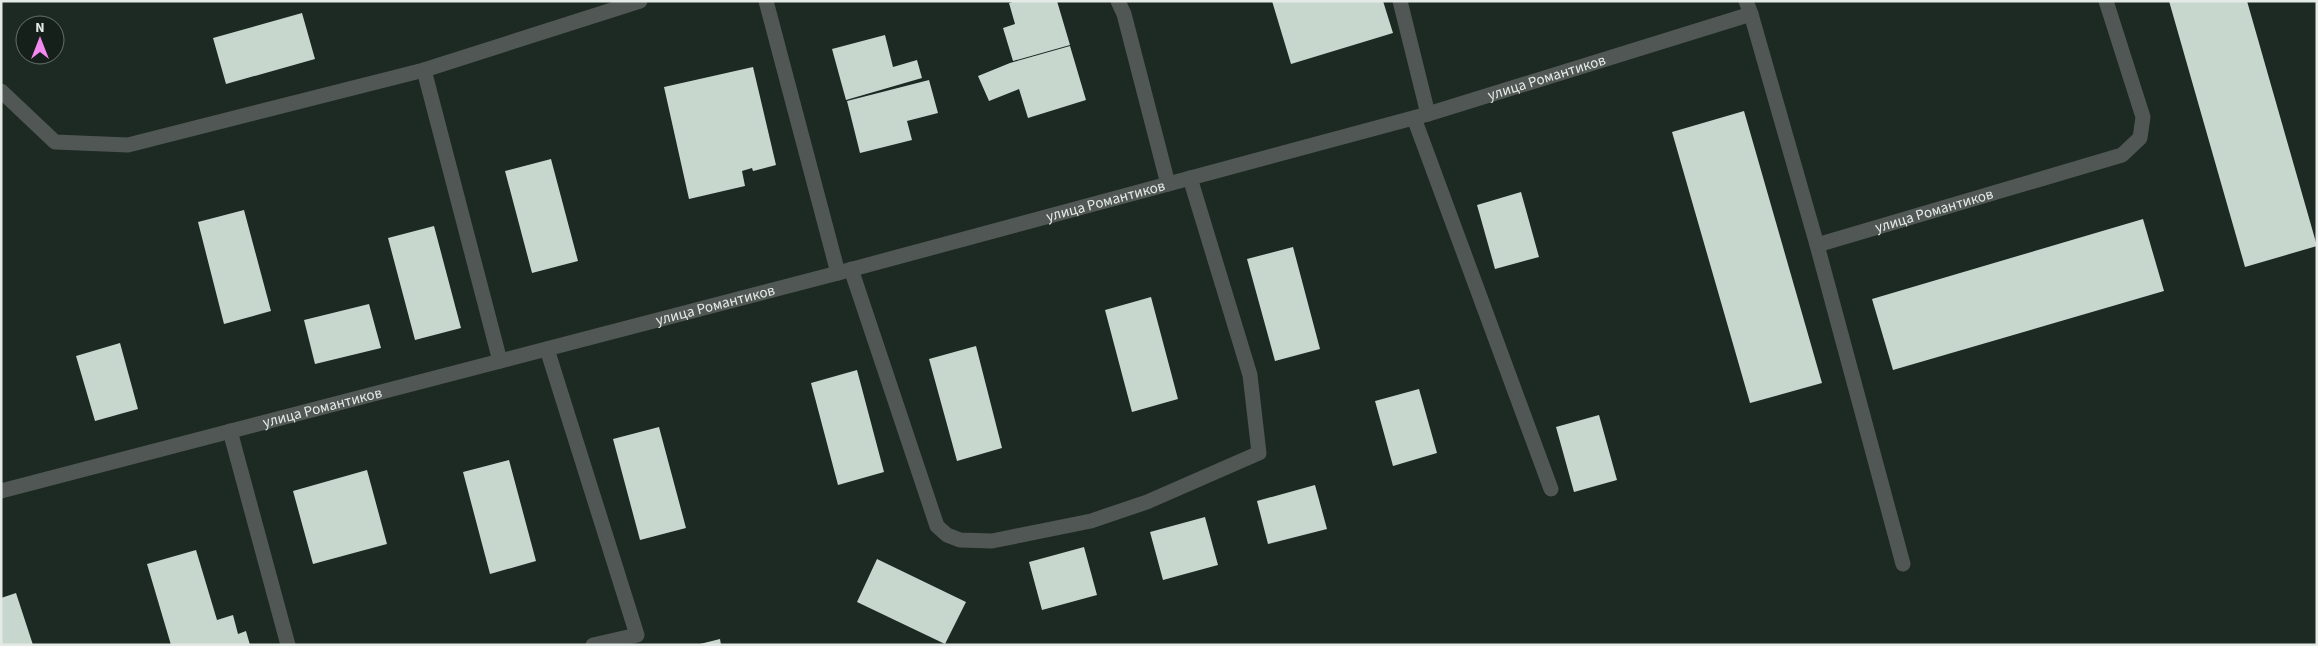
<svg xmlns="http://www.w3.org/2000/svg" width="2318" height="646" viewBox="0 0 2318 646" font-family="'Source Sans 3',sans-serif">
<rect width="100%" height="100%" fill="#1d2923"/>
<path fill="#c7d7ce" d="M1016,1H1057L1070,45L1013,61L1003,28L1015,24L1009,3Z
M1272,1H1383L1393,33L1291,64Z
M2169,1H2247L2317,246L2245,267Z
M302,13L315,59L226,84L213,38Z
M885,35L893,67L917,60L922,78L846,100L832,49Z
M1070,46L1086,100L1028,118L1019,89L989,101L978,76L1010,63Z
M753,67L776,165L753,171L752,168L742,171L745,186L689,199L664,87Z
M929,80L938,113L907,121L912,140L860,153L847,101Z
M1744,111L1822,383L1750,403L1672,132Z
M551,159L578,261L532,273L505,171Z
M1521,192L1539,257L1495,269L1477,205Z
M244,210L271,311L224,324L198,222Z
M2143,219L2164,291L1893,370L1872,299Z
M434,226L461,328L415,340L388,238Z
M1293,247L1320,349L1275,361L1247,259Z
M1151,297L1178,399L1132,412L1105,310Z
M369,304L381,348L315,364L304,320Z
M120,343L138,409L95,421L76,356Z
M976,346L1002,448L957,461L929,359Z
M857,370L884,472L838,485L811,383Z
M1419,389L1437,453L1393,466L1375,401Z
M1599,415L1617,480L1574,492L1556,427Z
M659,427L686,528L640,540L613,439Z
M509,460L536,561L490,574L463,472Z
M367,470L387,544L313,564L293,491Z
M1315,485L1327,529L1268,544L1257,501Z
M1205,517L1218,565L1163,580L1150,532Z
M1084,547L1097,595L1042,610L1029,562Z
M196,550L217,620L233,615L238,634L246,631L250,645H171L147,564Z
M877,559L966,602L945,644L857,602Z
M16,593L33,645H1V598Z
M720,639L721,645H700V644Z"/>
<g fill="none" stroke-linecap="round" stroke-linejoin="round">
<g stroke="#515754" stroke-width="15">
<path d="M766,1L838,273"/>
<path d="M1118,1L1124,14L1168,184"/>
<path d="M1751,14L1817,245L1903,564"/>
<path d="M424,70L500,361"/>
<path d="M1,91L55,142L128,145L424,70L640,1"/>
<path d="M1414,118L1551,489"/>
<path id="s1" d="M1817,245L2122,155L2140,138L2143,117L2106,1"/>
<path d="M851,269L937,526L947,535L960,540L992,541L1091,521L1147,502L1259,453L1250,375L1190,178"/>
<path d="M547,349L637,635L593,645"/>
<path d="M230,431L288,645"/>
</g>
<g stroke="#515754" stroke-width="15">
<path d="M1400,1L1428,114"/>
<path id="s2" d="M1,491L838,273L1428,114L1751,14L1746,1"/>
</g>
</g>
<g text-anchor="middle" stroke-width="5" stroke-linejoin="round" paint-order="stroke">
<g font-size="15" fill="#e4ebe7" stroke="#142019">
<text dy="5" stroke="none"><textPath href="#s2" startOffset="1600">улица Романтиков</textPath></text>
<text dy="5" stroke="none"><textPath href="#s2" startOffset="1142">улица Романтиков</textPath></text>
<text dy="5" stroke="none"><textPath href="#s1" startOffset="122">улица Романтиков</textPath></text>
<text dy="5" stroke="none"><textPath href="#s2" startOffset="738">улица Романтиков</textPath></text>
<text dy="5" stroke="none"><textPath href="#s2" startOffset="332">улица Романтиков</textPath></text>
</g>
</g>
<rect width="2318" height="646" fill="none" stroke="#e4ebe7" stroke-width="5"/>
<g transform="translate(40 40)"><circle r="24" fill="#142019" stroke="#67716b"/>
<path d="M0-4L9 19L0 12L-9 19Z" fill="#f489f0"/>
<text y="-8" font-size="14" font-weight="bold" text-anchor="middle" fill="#e4ebe7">N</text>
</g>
</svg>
